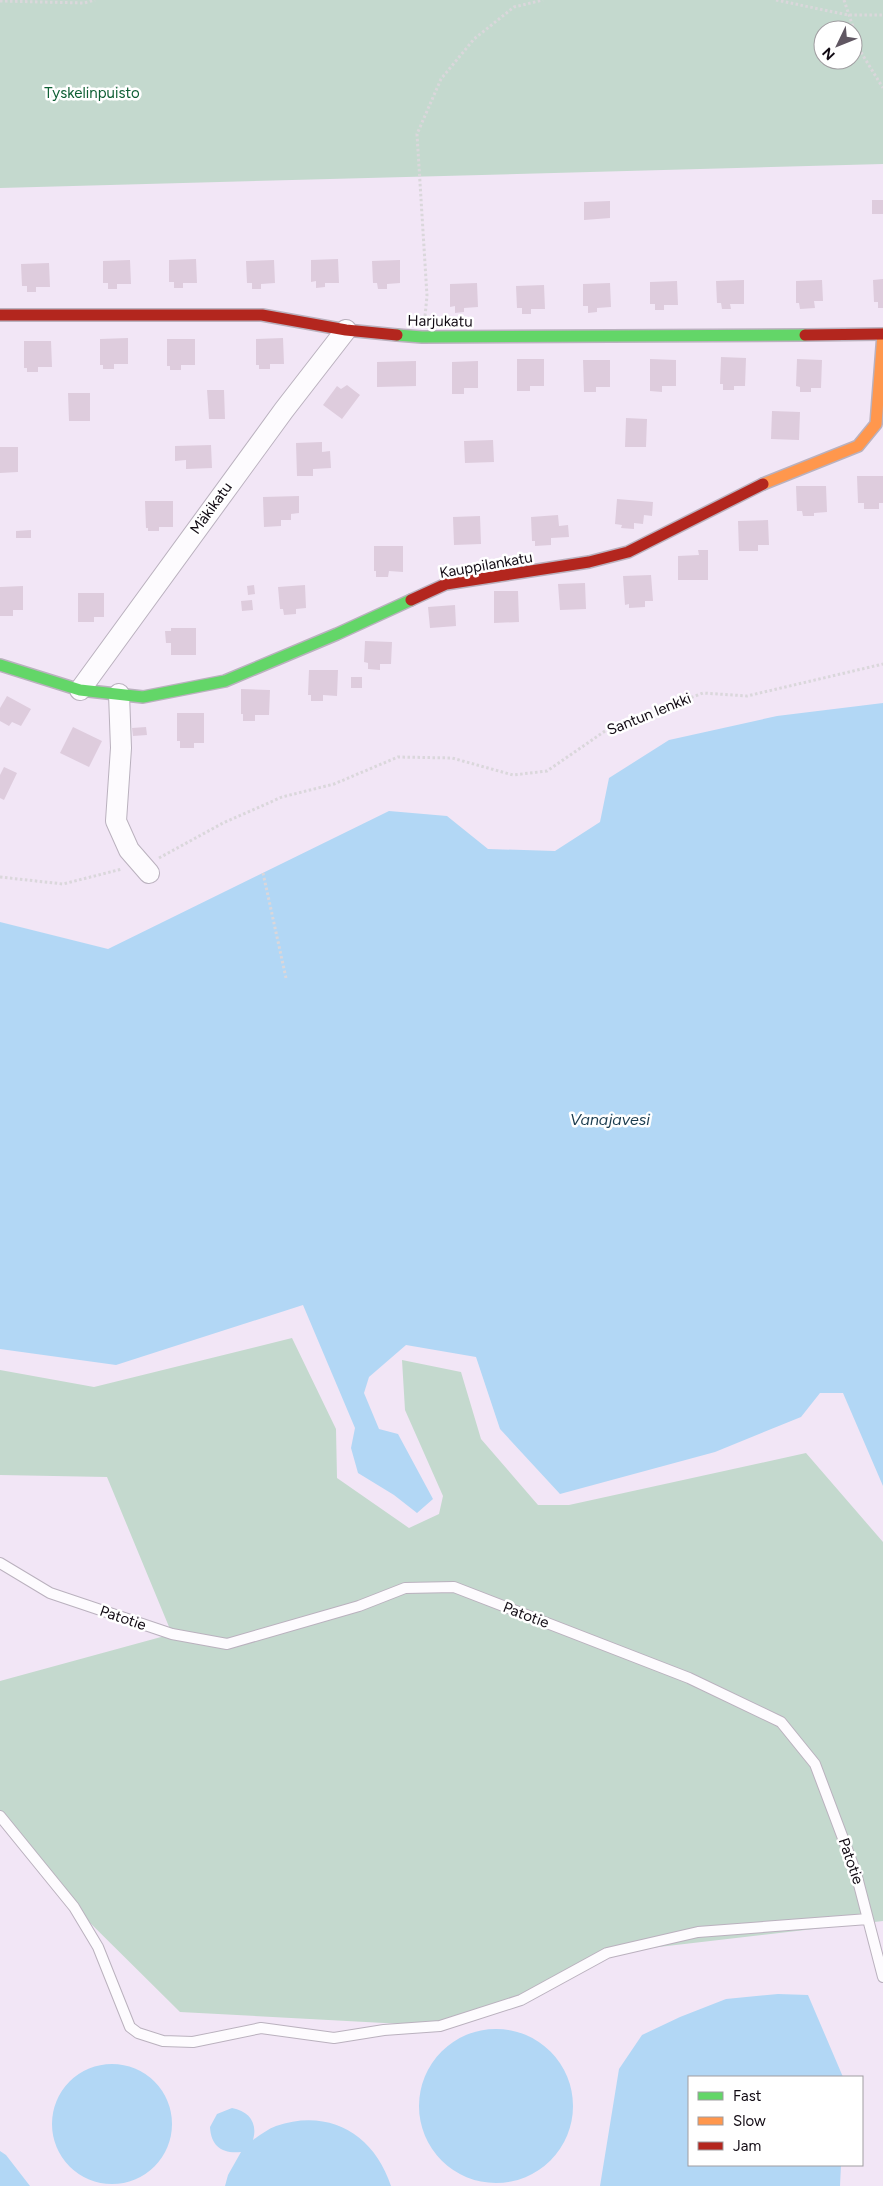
<svg xmlns="http://www.w3.org/2000/svg" width="883" height="2186" viewBox="0 0 883 2186" font-family="Figtree,sans-serif">
<rect width="100%" height="100%" fill="#f2e6f6"/>
<path fill="#c4d9ce" fill-rule="evenodd" d="M0,0H883V164L0,188ZM823,30H853V60H823Z
M292,1338L336,1429L337,1478L409,1528L439,1514L443,1496L405,1410L402,1360L461,1372L481,1439L538,1505H569L806,1453L883,1542V1921L607,1953L521,2000L440,2026L180,2012L74,1907L0,1816V1681L172,1634L107,1477L0,1475V1370L94,1387Z"/>
<path fill="#b2d7f5" d="M883,703V1486L843,1393H820L801,1417L715,1452L560,1494L500,1429L476,1357L406,1345L369,1377L364,1393L379,1429L398,1434L433,1499L417,1513L394,1495L358,1473L351,1448L355,1428L303,1305L116,1365L0,1349V922L108,949L389,811L447,816L488,849L555,851L600,822L609,778L669,740L777,716Z
M778,1994L808,1995L843,2077H689V2165H841L840,2186H600L619,2069L642,2035L680,2017L726,1999Z
M419 2106a77 77 0 1 1 154 0a77 77 0 1 1-154 0Z
M52 2124a60 60 0 1 1 120 0a60 60 0 1 1-120 0Z
M232,2108C249,2111 258,2123 253,2140C260,2135 268,2129 276,2126C329,2108 374,2134 391,2186H225L228,2175L241,2152C223,2154 211,2147 210,2127L217,2114Z
M0,2151L6,2155L30,2186H0Z"/>
<path fill="#deccdd" d="M872,200H883V214H872Z
M610,201V218L584,220V202Z
M196,259L197,283H183V288H174V282H169V260Z
M338,259L339,283H325V287L316,288V281L311,282V260Z
M130,260L131,284H117V289H108V283H103V261Z
M274,260L275,283L261,284V289H252V283H247L246,261Z
M400,260V283L387,284V289H378L377,283H373L372,261Z
M49,263L50,287H36V292H27V286H22L21,264Z
M883,279V308H878V302H874L873,280Z
M744,280V304H730L731,309H722L721,303H717L716,281Z
M822,280L823,301H814L815,308L800,309L799,303H796V281Z
M677,281L678,305H664V310H655V304H650V282Z
M477,283L478,307L464,308V312L455,313V306L450,307V284Z
M610,283L611,307L597,308V312L588,313V306H583V284Z
M544,285L545,309H531V314H522V308H517L516,286Z
M128,338V364H114V369H103V365H100V339Z
M283,338L284,364H270V369H259V365H256V339Z
M167,339H195V365H181V370H170V366H167Z
M24,341H51L52,367H38V372H27V368H24Z
M721,357L746,358L745,386H734V390H723V384H720Z
M517,359H544V386H530V391H517Z
M650,359L676,360V386H662V392L650,391Z
M797,359L822,360L821,388H811V392H800V387L796,386Z
M583,360H610V387H596V392H584Z
M416,361V386L377,387V362Z
M478,361V388H464V394H452V362Z
M347,385L360,395L342,419L323,405L337,386L341,389Z
M207,390H224L225,419H209Z
M68,393H90V421H69Z
M772,411L800,412L799,440L771,439Z
M626,418L647,419L646,447H625Z
M493,440L494,462L465,463L464,441Z
M322,442V452L330,451L331,468L313,469V476H297L296,443Z
M211,445L212,468L186,469V460L175,461V446Z
M0,447H18V472L0,473Z
M857,476H883V503H879V509H864V503H858Z
M796,486H826L827,512L814,513V516H803L802,511H797Z
M299,496V513L291,514V520H281V526L264,527L263,497Z
M617,499L653,502L652,516L644,515L643,524L634,523V529L621,528L622,525L615,524Z
M145,501H173V527H159V531H148V528H146Z
M558,515L559,526L568,525L569,537L551,538V545L535,546V541H532L531,517Z
M480,516L481,544L454,545L453,517Z
M768,520L769,545H758V551H739L738,521Z
M31,530V538H16V531Z
M374,546H403V572L389,571L388,577H376V571H374Z
M698,550H708V580H678V556L699,555Z
M651,575L653,601H645V607L629,608V604L625,605L623,576Z
M585,583L586,609L560,610L558,584Z
M254,585L255,594L248,595L247,586Z
M305,585L306,608L296,609V614L284,615L283,609H280L278,587Z
M23,586V610H13V616H0V587Z
M494,591H518L519,622L494,623Z
M78,593H104V617H94V622H78Z
M252,600L253,610L242,611L241,601Z
M455,605L456,626L430,628L428,607Z
M171,628H196V655H171V643H166L165,631H171Z
M365,641L392,642L391,664H380V670L368,669V663L364,662Z
M309,670H338L337,696L323,695V701H311V695H308Z
M351,677H362V688H351Z
M241,689L270,690L269,715H255V721H243V714H241Z
M7,696L31,709L21,726L12,722L9,726L0,721V708Z
M177,713H204V743H194V748H180V741H177Z
M73,727L102,741L89,767L60,753Z
M146,727L147,735L133,736L132,728Z
M4,767L17,773L4,800L0,798V775Z"/>
<g fill="none" stroke-linecap="round" stroke-linejoin="round">
<g stroke="#bab1be" stroke-width="12">
<path id="lane" d="M0,1563L50,1593L172,1634L227,1644L359,1606L405,1588L454,1587L689,1678L781,1722L815,1764L856,1873L883,1977
M0,1816L74,1907L98,1947L130,2027L138,2033L163,2041L193,2042L261,2028L334,2038L384,2030L440,2026L521,2000L607,1953L698,1932L868,1919"/>
</g>
<g stroke="#bab1be" stroke-width="22">
<path id="street" d="M80,690L284,410L346,330
M119,694L121,748L116,821L129,850L149,873"/>
</g>
<g stroke="#bab1be" stroke-width="14">
<path id="fast" d="M397,335L422,337L805,335
M0,665L80,690L143,697L225,681L337,634L411,600"/>
</g>
<g stroke="#bab1be" stroke-width="14">
<path id="slow" d="M763,484L858,446L876,424L883,334"/>
</g>
<g stroke="#bab1be" stroke-width="14">
<path id="jam" d="M0,315H262L346,330L397,335
M805,335L882,334
M411,600L446,584L589,562L628,552L763,484"/>
</g>
<path stroke="#dad7db" stroke-width="3" stroke-dasharray="2.5 2.5" stroke-linecap="butt" d="M776,0L848,15H883
M844,0L862,54L883,88
M0,1L84,3L95,0
M425,316L427,296L417,134L441,79L474,39L514,7L543,0
M159,858L223,823L282,797L334,784L398,757L452,758L513,775L547,771L608,729L703,693L747,696L883,664
M263,873L286,978
M0,877L63,884L122,869"/>
<use href="#lane" stroke="#fdfbfe" stroke-width="10"/>
<use href="#street" stroke="#fdfbfe" stroke-width="20"/>
<use href="#fast" stroke="#63d668" stroke-width="11"/>
<use href="#slow" stroke="#ff974d" stroke-width="11"/>
<use href="#jam" stroke="#b3261e" stroke-width="11"/>
</g>
<g text-anchor="middle" stroke-width="5" stroke-linejoin="round" paint-order="stroke">
<g font-size="15" fill="#0e5f34" stroke="#fff">
<text x="92" y="98">Tyskelinpuisto</text>
</g>
<g font-size="15" fill="#110a13" stroke="#fff">
<text transform="translate(440 321) rotate(1)" y="5">Harjukatu</text>
<text transform="translate(211 508) rotate(-54)" y="5">Mäkikatu</text>
<text transform="translate(486 565) rotate(-10)" y="5">Kauppilankatu</text>
<text transform="translate(649 714) rotate(-22)" y="5">Santun lenkki</text>
<text transform="translate(526 1615) rotate(21)" y="5">Patotie</text>
<text transform="translate(123 1618) rotate(19)" y="5">Patotie</text>
<text transform="translate(851 1861) rotate(71)" y="5">Patotie</text>
</g>
<g font-size="16" font-style="italic" fill="#1b3c4f" stroke="#fff">
<text x="610" y="1125">Vanajavesi</text>
</g>
</g>
<rect x="688" y="2076" width="175" height="90" fill="#ffffff" stroke="#a09da1"/>
<rect x="698" y="2092" width="25" height="8" fill="#63d668" stroke="#a09da1"/>
<text x="733" y="2101" font-size="15" fill="#110a13">Fast</text>
<rect x="698" y="2117" width="25" height="8" fill="#ff974d" stroke="#a09da1"/>
<text x="733" y="2126" font-size="15" fill="#110a13">Slow</text>
<rect x="698" y="2142" width="25" height="8" fill="#b3261e" stroke="#a09da1"/>
<text x="733" y="2151" font-size="15" fill="#110a13">Jam</text>
<g transform="translate(838 45) rotate(227)"><circle r="24" fill="#ffffff" stroke="#a09da1"/>
<path d="M0-4L9 19L0 12L-9 19Z" fill="#605762"/>
<text y="-8" font-size="14" font-weight="bold" text-anchor="middle" fill="#110a13">N</text>
</g>
</svg>
